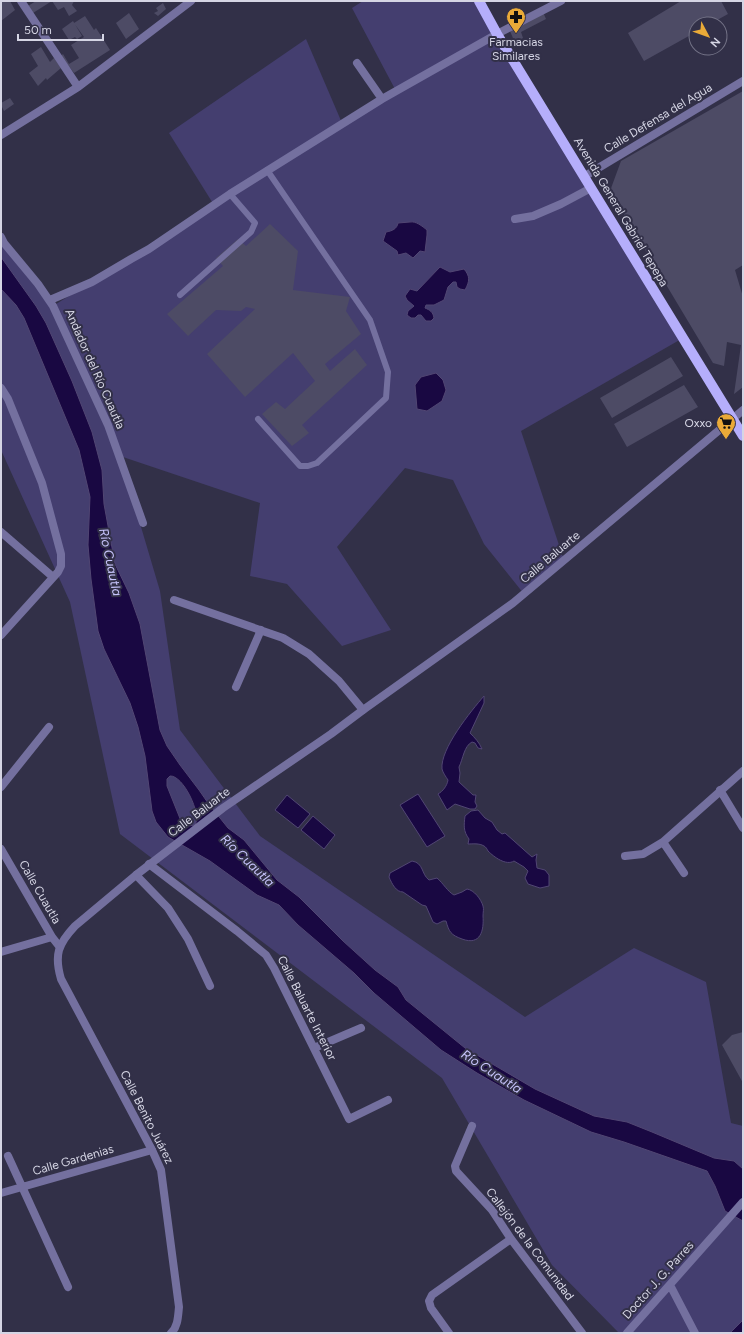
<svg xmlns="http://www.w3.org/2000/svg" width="744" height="1334" viewBox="0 0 744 1334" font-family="Figtree,sans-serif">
<rect width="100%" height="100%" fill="#323048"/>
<path fill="#443e6f" d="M363,1H482L683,338L521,431L564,560L524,594L484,544L453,480L405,468L337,547L391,630L342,646L287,584L250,576L260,503L120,456L160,591L180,730L260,836L525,1017L634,948L706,982L731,1123L743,1126V1333H619L552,1265L442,1078L120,834L70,602L1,450V237L53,306L214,205L169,133L306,39L342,123L396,91L352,8Z"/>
<path fill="#190842" stroke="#514673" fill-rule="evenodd" d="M410,222C416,221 422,226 427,230V235L425,252L420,251L413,258L406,253L398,255L397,251L383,241L386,232C392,231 397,229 398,223Z
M1,257L36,306L46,323L72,381L92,432L102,470L104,504L115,564L129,593L140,624L160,730L167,746L180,765L199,790L208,803L228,828L244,840L277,880L299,897L343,941L375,970L398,987L406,1000L465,1048L535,1089L594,1116L627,1122L652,1132L714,1158L734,1161L743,1169V1221L725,1211L715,1186L707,1171L624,1142L591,1132L524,1100L477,1073L441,1050L374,993L354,973L298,925L279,905L257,895L210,861L168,837L156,822L152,811L145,756L138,727L130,703L104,649L98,631L91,579L88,545L90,497L79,450L24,318L16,305L1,289ZM170,776C183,775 202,814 195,825L188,826L181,821L167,786V779Z
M440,267L450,272L464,269C470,276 470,281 465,290L460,289L457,287L456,282H453L448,287L444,300L434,305H426L425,308C430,310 433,312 434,318L431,321H426L421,315H418L415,318H411L407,315L408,311L414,306L407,300L405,296L410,289L417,291Z
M436,373L443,380L446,390L442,401L427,411L417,409L415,385L421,377Z
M484,696V703L470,733C475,738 479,742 482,749L478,748L475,743L472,742C464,746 463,759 459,767L460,773L459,782L473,795H476L475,802L477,806L475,809H470L455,804L447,810L438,794C443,791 447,786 448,780C446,777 443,773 442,769C440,749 471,711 484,696Z
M418,794L445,836L427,847L400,805Z
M287,795L310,814L298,828L275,810Z
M478,810L485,818L492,822L497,830L502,834L505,833L532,857L537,854L536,860L537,868L545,870L549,875V886L540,888L528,884L525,878L528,871L524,867L514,861C506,866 494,857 488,851C487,849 486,847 484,846C479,843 473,844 468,844L469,839C463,831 464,825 465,816L471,811Z
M313,816L335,835L324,849L301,830Z
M412,861C424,863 421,874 429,880L437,878C443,883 448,892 454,895L462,892L467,889C474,890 481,899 483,906C484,909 483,912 483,916C484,930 481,946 462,939C451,935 449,932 446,921H443L437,924L433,922L426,906L422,905L403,892C396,892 392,884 389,877L390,873Z
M743,1320V1333H730Z"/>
<path fill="#4d4b65" d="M1,1H10L15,10L1,21Z
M36,1H74L72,5L77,11L69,16L64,7L58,10L52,1L33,13L28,6Z
M681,1H721L728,14L710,24H696V32L644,61L628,33Z
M163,3L166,9L158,16L154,13L158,11L156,8Z
M543,12L546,19L521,32L523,38L515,43L510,31Z
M129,13L139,29L126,39L116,23Z
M85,16L94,30L96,28L110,50L74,73L61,56L63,54L69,64L79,58L71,45L84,37L74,23Z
M73,21L82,36L77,39L75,37L69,40L62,29Z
M41,47L50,62L54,58L61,68L47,80L46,78L38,86L29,73L38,66L31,54Z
M743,91V265L735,270L743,297V387L734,394L741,345L727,342L724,366L713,363L610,191L621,161Z
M10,98L14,104L4,111L1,105V103Z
M270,224L298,251L293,290L350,297L346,311L361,334L325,364L330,371L355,349L367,365L302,425L309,433L292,446L262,414L276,402L285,409L315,381L293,353L245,397L207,354L255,309L246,307L241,311L216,310L188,336L167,314L223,266L216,258L238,239L246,246Z
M671,357L683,376L612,418L600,398Z
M684,385L698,407L627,447L614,424Z
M743,1032V1083L722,1045L732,1035Z"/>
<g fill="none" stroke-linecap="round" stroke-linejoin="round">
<path stroke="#74709f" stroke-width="6" d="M180,295L251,232L255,223L230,194
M258,419L300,466H308L317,463L386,398L388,372L370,320L267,170"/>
<path stroke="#74709f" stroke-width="8" d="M21,1L78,87
M357,63L382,99
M1,135L78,87L191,1
M585,176L743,81
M515,219L533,216L561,204L591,188
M1,237L4,243L38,284L53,306L108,425L143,523
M50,300L92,282L131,259L149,249L230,194L382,99L497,34L561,1
M1,388L8,399L42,483L61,554V566L58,572L1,635
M1,532L53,577
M174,600L283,638L309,654L339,681L363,710
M236,687L261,630
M1,787L49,727
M720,790L743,828
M663,842L684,873
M1,849L52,937L59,946
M625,856L643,854L663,842L743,771
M149,864L237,931L266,955L274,968L349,1119L388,1100
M136,875L168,908L188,939L210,986
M1,952L52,937
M314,1048L361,1028
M472,1126L455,1166L456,1171L492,1210L511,1239L582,1333
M8,1156L68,1287
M1,1193L152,1150
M670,1285L695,1333
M449,1333L431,1308L429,1301L432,1295L511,1239
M627,1333L743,1202"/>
<path stroke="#74709f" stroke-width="8" d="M171,1333C178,1327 178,1316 179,1307L161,1170L152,1150L61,979C54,955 58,944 75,926L136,875L223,808L331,734L363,710L513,603L743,410"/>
<path stroke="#b5aefb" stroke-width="10" d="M479,1L497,34L591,188L743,436"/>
</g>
<defs>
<g id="pharmacy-pin" transform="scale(1)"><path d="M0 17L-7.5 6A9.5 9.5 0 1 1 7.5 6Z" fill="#eaaa38" stroke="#323048"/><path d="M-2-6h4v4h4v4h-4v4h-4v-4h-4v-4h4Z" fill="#111"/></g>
<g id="supermarket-pin" transform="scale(1)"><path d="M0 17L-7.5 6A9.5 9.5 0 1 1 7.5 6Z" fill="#eaaa38" stroke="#323048"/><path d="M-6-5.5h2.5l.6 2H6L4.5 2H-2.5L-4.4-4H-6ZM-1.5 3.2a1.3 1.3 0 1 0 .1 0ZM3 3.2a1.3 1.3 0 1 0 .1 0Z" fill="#111"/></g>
</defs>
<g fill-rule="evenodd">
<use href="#pharmacy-pin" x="516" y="17"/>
<use href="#supermarket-pin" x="726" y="423"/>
</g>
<g text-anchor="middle" stroke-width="4" stroke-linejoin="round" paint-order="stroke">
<g font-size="12" fill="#d5d5e4" stroke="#323048">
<text x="516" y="46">Farmacias<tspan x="516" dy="14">Similares</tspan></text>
<text x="712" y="427" text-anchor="end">Oxxo</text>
</g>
<g font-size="12" fill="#d5d5e4" stroke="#323048">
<text transform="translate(658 118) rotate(-31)" y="4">Calle Defensa del Agua</text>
<text transform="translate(621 212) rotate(59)" y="4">Avenida General Gabriel Tepepa</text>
<text transform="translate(95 369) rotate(66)" y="4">Andador del Río Cuautla</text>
<text transform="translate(550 557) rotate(-40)" y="4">Calle Baluarte</text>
<text transform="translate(199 812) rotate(-37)" y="4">Calle Baluarte</text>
<text transform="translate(40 892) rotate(60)" y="4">Calle Cuautla</text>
<text transform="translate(307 1008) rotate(63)" y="4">Calle Baluarte Interior</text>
<text transform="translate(147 1117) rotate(63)" y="4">Calle Benito Juárez</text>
<text transform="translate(73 1160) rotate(-16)" y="4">Calle Gardenias</text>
<text transform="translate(530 1244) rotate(53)" y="4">Callejón de la Comunidad</text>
<text transform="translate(658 1280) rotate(-48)" y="4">Doctor J. G. Parres</text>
</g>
<g font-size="13" font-style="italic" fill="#c7c4fc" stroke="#323048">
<text transform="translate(111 562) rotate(78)" y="5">Río Cuautla</text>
<text transform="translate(248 860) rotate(44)" y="5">Río Cuautla</text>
<text transform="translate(492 1071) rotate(33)" y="5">Río Cuautla</text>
</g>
</g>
<rect width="744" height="1334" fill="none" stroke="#d5d5e4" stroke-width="4"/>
<g transform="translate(708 36) rotate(131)"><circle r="19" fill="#323048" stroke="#737286"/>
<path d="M0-3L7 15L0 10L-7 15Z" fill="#eaaa38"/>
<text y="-6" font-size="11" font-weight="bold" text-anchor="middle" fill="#d5d5e4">N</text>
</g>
<path d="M18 34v6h85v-6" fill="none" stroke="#d5d5e4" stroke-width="2"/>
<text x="24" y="34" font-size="12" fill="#d5d5e4" stroke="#323048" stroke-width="3" paint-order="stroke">50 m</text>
</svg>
